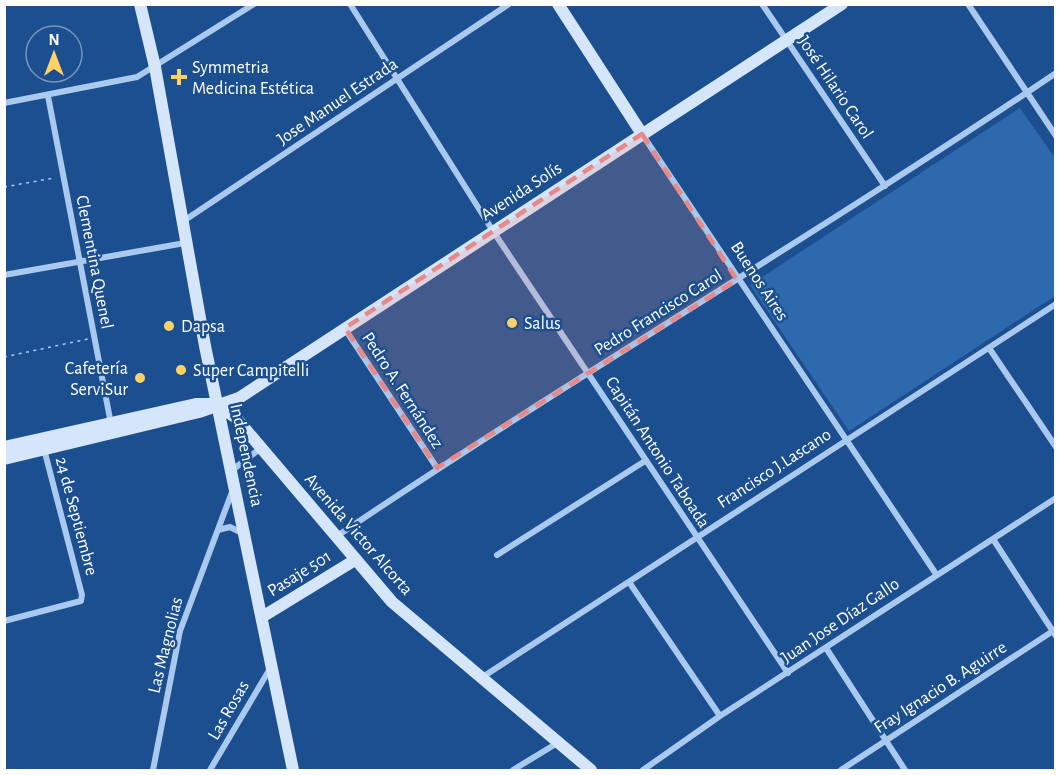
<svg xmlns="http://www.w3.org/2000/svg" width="1060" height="775" viewBox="0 0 1060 775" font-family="'Alegreya Sans',sans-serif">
<rect width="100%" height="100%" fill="#1b4f8f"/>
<path fill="#2e69ad" d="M1020,108L1055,158V296L849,431L750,285Z"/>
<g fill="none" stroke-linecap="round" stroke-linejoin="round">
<path stroke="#a9c9ee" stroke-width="1.5" stroke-dasharray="3 4.5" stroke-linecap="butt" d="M4,187L54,178
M4,357L88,339"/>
<path stroke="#a9c9ee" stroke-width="6" d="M350,4L493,231L788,673
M762,4L885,186
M968,4L1056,136
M48,96L111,424
M4,103L137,77L254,4
M642,134L936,574
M182,222L509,4
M4,275L185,243
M345,329L437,468
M989,348L1056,447
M231,471L261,448
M218,530L230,527L242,533
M337,536C573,377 819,233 1056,73
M993,539L1056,636
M497,555L645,461
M629,582L720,716
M4,621L81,601L82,595L44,449
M826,648L905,770
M481,678L1056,304
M153,770L180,631L232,492
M210,770L271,667
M513,770L559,742
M643,770L720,716L1056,498
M841,770L1056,629"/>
<path stroke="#d6e6fa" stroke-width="12" d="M140,4L155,67L205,346L293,770
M558,4L642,134
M218,405L235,417L392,602L591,770
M4,447L196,404H214
M4,459L199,412L239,398L842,4
M262,617L355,560"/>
</g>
<path fill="#e88989" fill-opacity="0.2" stroke="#e88989" stroke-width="4.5" stroke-dasharray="12 8" stroke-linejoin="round" d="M642,134L737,280L437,468L345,328Z"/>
<g fill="#ffd166" stroke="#1b4f8f" stroke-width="2">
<path d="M176 68h6v6h6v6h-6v6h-6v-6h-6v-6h6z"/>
<circle cx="512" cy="323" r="6"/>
<circle cx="169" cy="326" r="6"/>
<circle cx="181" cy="370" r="6"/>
<circle cx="140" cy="378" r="6"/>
</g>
<g text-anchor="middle" stroke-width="5" stroke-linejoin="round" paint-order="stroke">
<g font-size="18" fill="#fff" stroke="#1b4f8f" text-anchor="start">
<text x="192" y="73">Symmetria<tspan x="192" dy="21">Medicina Estética</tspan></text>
<text x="524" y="329">Salus</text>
<text x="181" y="332">Dapsa</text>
<text x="128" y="374" text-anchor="end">Cafetería<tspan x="128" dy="21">ServiSur</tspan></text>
<text x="193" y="376">Super Campitelli</text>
</g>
<g font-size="18" fill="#fff" stroke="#1b4f8f">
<text transform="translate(836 87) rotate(56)" y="6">José Hilario Carol</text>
<text transform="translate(337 101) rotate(-34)" y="6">Jose Manuel Estrada</text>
<text transform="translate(521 191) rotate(-33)" y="6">Avenida Solís</text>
<text transform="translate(95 262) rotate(79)" y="6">Clementina Quenel</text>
<text transform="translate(760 281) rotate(57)" y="6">Buenos Aires</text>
<text transform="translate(658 312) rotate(-32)" y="6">Pedro Francisco Carol</text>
<text transform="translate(403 390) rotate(57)" y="6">Pedro A. Fernández</text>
<text transform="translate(658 452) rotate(57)" y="6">Capitán Antonio Taboada</text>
<text transform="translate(247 455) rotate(78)" y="6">Independencia</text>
<text transform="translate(774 468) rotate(-33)" y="6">Francisco J.Lascano</text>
<text transform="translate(77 516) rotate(75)" y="6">24 de Septiembre</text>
<text transform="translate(359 534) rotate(49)" y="6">Avenida Victor Alcorta</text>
<text transform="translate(299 573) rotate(-32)" y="6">Pasaje 501</text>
<text transform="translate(840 620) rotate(-34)" y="6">Juan Jose Díaz Gallo</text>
<text transform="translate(165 645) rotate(-76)" y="6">Las Magnolias</text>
<text transform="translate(940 687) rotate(-33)" y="6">Fray Ignacio B. Aguirre</text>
<text transform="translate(228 710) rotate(-60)" y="6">Las Rosas</text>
</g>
</g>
<rect width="1060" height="775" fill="none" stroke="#ffffff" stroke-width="12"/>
<g transform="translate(54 54)"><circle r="28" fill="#1b4f8f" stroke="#7695bc" stroke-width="1.5"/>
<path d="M0-4.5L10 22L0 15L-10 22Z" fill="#ffd166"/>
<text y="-9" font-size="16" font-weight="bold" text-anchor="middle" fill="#ffffff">N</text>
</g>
</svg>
